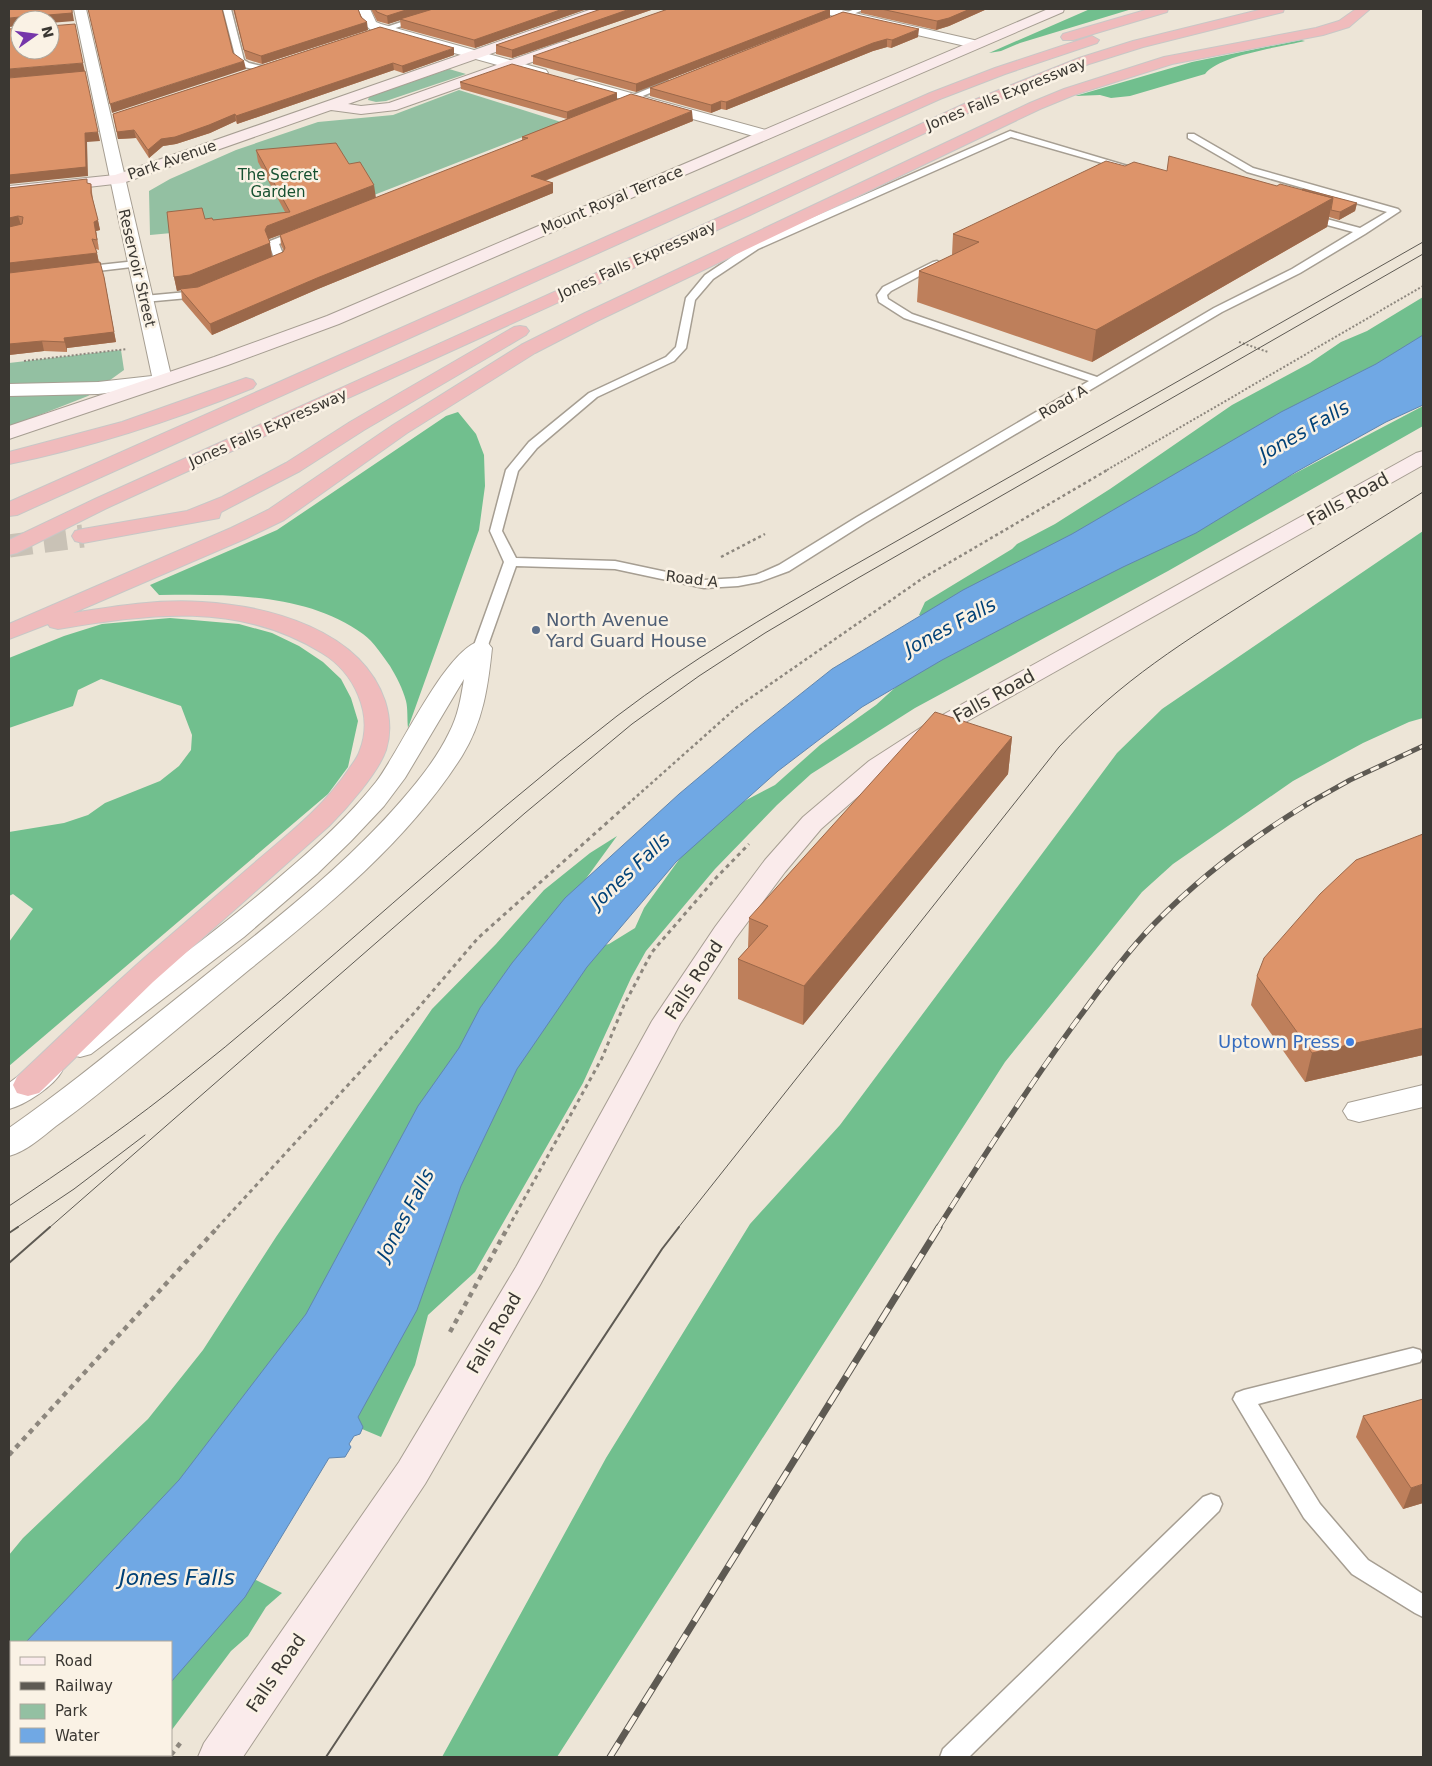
<svg xmlns="http://www.w3.org/2000/svg" width="1432" height="1766" viewBox="0 0 1432 1766" font-family="'DejaVu Sans',sans-serif">
<rect width="100%" height="100%" fill="#ede5d7"/>
<path fill="#93c0a2" d="M449,69L466,74L386,101L376,102L368,100L369,97Z
M459,90L561,122L274,234L259,225L150,235L149,191L170,179L236,150L318,122L393,115Z
M121,350L124,370L88,396L9,427V363Z"/>
<path fill="#71bf8e" d="M1090,9H1132L1020,43L1001,51L989,53Z
M1301,40L1305,41C1281,47 1219,55 1205,74L1130,96L1111,98L1100,95L1075,96L1192,62Z
M1423,297V338L937,619L919,615L925,602L1012,549L1017,544L1055,524L1110,489L1232,405L1310,363L1341,342L1367,331Z
M1423,406V426L1168,571L915,708L811,774L777,805L715,869L646,951L631,978L583,1083L475,1272L428,1315L415,1365L381,1437L279,1394L111,1642H11V1723L9,1725V1555L23,1538L148,1419L203,1350L276,1237L432,1009L496,944L544,890L590,853L617,836L537,946L568,954L609,944L635,928L644,908L699,832L731,808L775,785L820,745L876,705L898,685L916,673Z
M458,412L476,434L484,455L485,486L479,530L408,728C407,719 408,709 406,701C403,689 396,676 390,666C382,655 374,642 363,634C308,593 224,594 159,595L150,585L277,530L446,416Z
M1423,531V718L1409,722L1363,743L1293,781L1173,864L1142,892L1005,1062L557,1757H442L606,1458L750,1224L840,1125L1117,753L1162,709Z
M170,618L239,624L272,633L299,646L323,662L341,679L351,698L358,721L348,767L328,794L9,1066V942L33,909L13,894L9,896V832L64,823L88,815L105,803L160,781L179,766L191,750L192,735L181,706L101,679L78,690L73,706L9,728V658L64,636L102,624Z
M256,1580L282,1593L266,1607L248,1636L231,1651L171,1731V1648L213,1597Z"/>
<path fill="#70a8e4" stroke="#6086af" d="M1423,335V405L1386,422L1296,472L1196,533L1123,567L1026,616L942,660L862,707L778,771L676,862L587,967L517,1069L461,1186L417,1310L358,1417L363,1427L360,1434L354,1436L349,1444L351,1447L345,1457L329,1458L245,1597L171,1682V1642H26L179,1480L306,1314L418,1106L459,1048L480,1008L512,963L565,898L679,794L754,731L832,669L963,590L1072,534L1281,412L1376,364Z
M11,1660V1755H107L105,1757H9V1662Z"/>
<g fill="none" stroke-linecap="round" stroke-linejoin="round">
<path stroke="#c9c2b6" stroke-width="23" stroke-dasharray="23 12" stroke-linecap="butt" d="M9,546L83,536"/>
<g stroke="#a69e92" stroke-width="3">
<path id="lane" d="M223,9H231L244,60L249,63L266,67V71L243,67L237,63Z
M441,9H452L375,35L368,33Z
M855,9H865L835,22L828,20Z
M667,81L674,83L621,105L614,103Z
M1010,131L1131,167L1129,169H1123L1011,137L758,249L713,279L695,300L686,348L674,361L597,397L537,448L518,471L502,531L516,558L615,561L704,580L738,578L756,575L779,565L857,517L1089,381L904,318L879,302L877,295L883,287L933,262L937,261L942,264L891,291L887,295L888,299L912,314L1097,377L1214,308L1292,269L1353,232L1305,219V215L1308,214L1360,228L1387,212L1247,172L1188,138V134H1194L1253,168L1398,209L1400,211L1365,234L1300,273L1222,312L865,523L789,571L759,582L738,586L704,588L615,569L516,566L487,648L485,651H475L473,648L504,562L490,531L506,470L529,442L589,393L666,357L676,347L686,298L705,275L750,245Z
M301,229L304,230V234L279,244L285,259C280,264 269,269 262,267V263L274,258L269,243L270,241Z
M136,261L140,262V266L81,273L76,270L81,267Z
M201,288L205,289L206,291L205,293L188,298L144,302L139,299L144,296L187,292Z
M1413,1348L1420,1350L1423,1356L1420,1362L1258,1404L1320,1504L1368,1560L1423,1594V1617L1415,1613L1352,1574L1304,1518L1233,1399L1236,1393L1244,1390Z
M1211,1494L1219,1497L1222,1504L1219,1511L969,1757H940L943,1749L1203,1497Z"/>
</g>
<g stroke="#a69e92" stroke-width="2">
<path id="street" d="M74,9H86L172,380L169,384L162,386L98,394L9,396V384L98,382L152,376Z
M358,9H370L376,22L381,24L546,70L548,73L541,77L371,30L364,24Z
M815,9H837L974,40L981,44L974,48L821,13L816,12Z
M580,79L769,131L772,134L769,137L764,139L575,86L573,83L575,80Z
M480,641L488,643L492,648C488,687 483,722 462,756C408,841 328,906 250,969C212,1000 174,1032 136,1063C110,1084 84,1106 56,1126C42,1137 27,1151 9,1156V1128C74,1083 135,1031 197,982C268,925 341,870 401,801C419,780 437,758 449,733C458,716 461,698 464,679L405,778L384,806L351,841L317,874L244,937L91,1054L80,1057L69,1054L65,1047L69,1040C141,986 214,934 282,875C315,847 349,816 376,782C400,751 445,650 480,641Z
M47,1060L58,1063L62,1071C54,1086 25,1105 9,1109V1083L36,1063Z
M1423,1085V1107L1359,1122L1348,1119L1343,1111L1348,1103Z"/>
</g>
<g stroke="#a69e92" stroke-width="2">
<path id="secondary" d="M592,9H610L609,12L348,104L361,106L389,103L562,42L567,41L574,45L572,48L396,110L361,114L331,110L123,183L9,196V186L115,175Z
M1048,9H1064L1063,12L339,324L228,365L9,439V426L214,357L327,316Z
M1423,451V465L946,733L887,771L821,829L785,872L735,939L680,1024L540,1285L425,1484L243,1757H198L204,1743L399,1462L516,1267L652,1021L715,927L765,860L803,817L869,761L928,723L1416,453Z"/>
</g>
<g stroke="#c8c7c6" stroke-width="2">
<path id="highway" d="M1149,9H1168L1167,12L1073,40H1063L1061,37L1063,34Z
M1263,9H1284L1283,12L1143,47L1089,64L974,110L750,215L109,507L17,553L9,555V540L95,499L738,209L964,104L1079,58L1133,41Z
M1356,9H1370L1349,27L1323,35L1172,64L1074,95L1040,109L597,321L535,353L407,433L284,520L247,538L73,613C116,606 159,599 202,602C269,606 361,630 385,701C390,717 391,734 386,750C378,773 347,808 329,826L153,982L39,1093L28,1096L17,1093L13,1085L17,1077C61,1036 104,993 150,953C186,922 222,891 258,860C291,832 325,805 349,769C353,763 358,757 360,750C374,714 354,672 322,653C238,601 150,614 58,629L50,627L48,624L9,639V624L231,528L268,510L393,425L521,345L585,313L1030,103L1064,89L1164,57L1316,28L1339,21Z
M1092,36L1099,40L1097,43L1005,74L940,99L17,515L9,516V502L930,93L995,68Z
M520,326L526,327L529,331L526,335L364,430L300,471L221,512L219,518L83,543L75,541L72,536L75,531L83,529L187,511L222,497L286,463L350,422L514,327Z
M246,378L253,380L256,384L253,388C174,420 92,447 9,464V452L122,422Z"/>
</g>
<path stroke="#8d877e" stroke-width="2" stroke-dasharray="2 2" stroke-linecap="butt" d="M1239,342L1268,352
M24,361L127,349
M1107,470L1423,286"/>
<path stroke="#8d877e" stroke-width="2.5" stroke-dasharray="3 3" stroke-linecap="butt" d="M721,557L765,534
M628,804L736,708L923,578L1109,469"/>
<path stroke="#8d877e" stroke-width="3" stroke-dasharray="4 4" stroke-linecap="butt" d="M217,1228L414,1013L478,938L629,803
M508,1228L602,1058L624,1005L652,952L715,879L749,844"/>
<path stroke="#8d877e" stroke-width="4.5" stroke-dasharray="5 5" stroke-linecap="butt" d="M450,1332L508,1227
M9,1455L218,1227
M171,1755L181,1742"/>
<use href="#lane" fill="#fff" fill-rule="evenodd"/>
<use href="#street" fill="#fff" fill-rule="evenodd"/>
<use href="#secondary" fill="#faebeb" fill-rule="evenodd"/>
<use href="#highway" fill="#f0bbbc" fill-rule="evenodd"/>
<path stroke="#5e5a53" stroke-width="1" d="M9,1206C63,1170 117,1133 168,1093C322,972 462,835 617,716C689,661 766,616 844,571L1423,242
M16,1228L74,1189L145,1135
M49,1228L525,813L632,724L699,676L765,633L858,578L1423,254
M678,1228L1059,747C1121,680 1185,641 1261,593C1315,559 1369,526 1423,492"/>
<path stroke="#5e5a53" stroke-width="2" d="M9,1233L18,1227
M9,1263L50,1227
M326,1757L662,1249L679,1227"/>
<g stroke="#5e5a53" stroke-width="5">
<path id="rail-far2" d="M1307,804L1350,780L1423,746"/>
</g>
<g stroke="#5e5a53" stroke-width="5.5">
<path id="rail-far1" d="M938,1228C981,1160 1025,1092 1072,1027C1098,992 1124,955 1154,924C1200,877 1253,837 1309,803"/>
</g>
<g stroke="#5e5a53" stroke-width="7">
<path id="rail" d="M610,1757L939,1227"/>
</g>
<use href="#rail-far2" stroke="#faf2e5" stroke-width="3" stroke-dasharray="9" stroke-linecap="butt"/>
<use href="#rail-far1" stroke="#faf2e5" stroke-width="4" stroke-dasharray="12" stroke-linecap="butt"/>
<use href="#rail" stroke="#faf2e5" stroke-width="5" stroke-dasharray="16" stroke-linecap="butt"/>
</g>
<path fill="#be7f5b" fill-rule="evenodd" d="M233,9H358L368,30L262,64L246,59Z
M371,9H587L475,48L401,28L400,20L388,24L377,21Z
M601,9H654L512,58L496,54V45Z
M830,9V17L636,92L533,64V56Z
M861,9H987L949,26L936,30L861,13Z
M843,12L918,37L891,48L887,47L873,51L726,110L721,109L711,113L650,96V88Z
M380,27L454,55L403,73L394,70L237,124L236,121L210,133L176,144L163,146L149,158L136,138L118,139L113,114Z
M460,82L617,93V100L693,121L545,181L553,183V193L318,289L212,335L182,300L181,290L177,291L174,277L205,219L213,220L285,212L258,162L256,150L349,164L375,198L522,141V137L567,119L461,89ZM280,235L281,245L284,251L283,252L272,257L269,240V239Z
M1125,166L1302,190L1357,203L1355,211L1339,220L1329,217L1327,227L1092,362L917,302L919,271L952,255L953,234Z
M87,179V183L91,184L93,200L100,230L96,231L99,250L96,249L116,342L67,348V352L44,351L9,355V188Z
M1012,737L1008,774L803,1025L738,999V959L748,948L749,918Z
M1423,834V1055L1305,1082L1251,1005L1257,976Z
M1363,1416L1423,1503L1403,1509L1356,1437Z"/>
<path fill="#9b684a" d="M72,9L74,21L50,23V20H47L48,15L73,9Z
M409,9H436L388,24L387,16Z
M563,9H587L475,48L474,40Z
M630,9H654L512,58V50Z
M830,9V17L636,92V84Z
M970,9H987L949,26L936,30L937,21Z
M20,17V26L9,27V18Z
M367,22L368,30L262,64L261,56Z
M919,29L918,37L891,48L892,40Z
M887,39V47L873,51L726,110V102L873,43Z
M454,48V55L403,73L402,66Z
M244,61L246,69L112,113L110,104Z
M83,63L85,72L9,78V69Z
M393,63L394,70L237,124L236,116Z
M617,93V100L567,119V112Z
M721,101V109L711,113V105Z
M692,111L693,121L531,186V176Z
M235,114L236,121L210,133L176,144L163,146L149,158L148,150L161,139Z
M134,130L136,138L118,139L117,132Z
M98,132L100,141L87,142L88,176L9,184V175L85,133Z
M553,183V193L318,289L212,335L210,324L317,278Z
M374,185L376,198L269,239L267,244L265,230L267,226Z
M1333,198L1327,227L1092,362L1096,330Z
M1357,203L1355,211L1339,220L1340,212Z
M18,216L21,225L9,228V218Z
M98,220L100,230L96,231L99,250L94,222Z
M270,243L272,257L193,289H180L181,290L177,291L174,277Z
M97,253L99,263L9,273V263Z
M104,277L116,342L67,348V352L64,338Z
M42,341L44,351L9,355V344Z
M1012,737L1008,774L803,1025L804,986Z
M1423,1028V1055L1305,1082L1312,1053Z
M1423,1484V1503L1403,1509L1411,1488Z"/>
<path fill="#dd946a" stroke="#9b684a" d="M9,9H72V13L48,15L47,20H20V50H50V26L75,24L83,63L9,69V29L20,28V17L9,18Z
M88,9H222L233,53L244,61L110,104Z
M234,9H358L361,17L367,22L261,56L244,50Z
M375,9H409L387,16L377,12Z
M433,9H563L474,40L400,19Z
M601,9H630L512,50L496,45Z
M668,9H830L636,84L533,56Z
M881,9H970L949,18L937,21Z
M843,12L919,29L892,40L887,39L873,43L726,102L721,101L711,105L650,88Z
M380,27L454,48L402,66L393,63L236,116L235,114L209,125L175,137L161,139L148,150L134,130L117,132L113,114Z
M512,64L617,93L567,112L460,82Z
M85,71L98,132L85,133L86,167L9,175V78Z
M631,94L692,111L531,176L553,183L317,278L210,324L180,289L198,287L283,252L285,248L280,235L528,138L522,137Z
M336,143L349,164L360,162L374,185L267,226L265,230L270,243L190,275L174,277L167,212L202,208L205,219L212,218L213,220L290,212L256,150Z
M1169,156L1277,186L1280,184L1333,198L1096,330L919,271L979,242L953,234L1106,161L1125,166L1134,162L1167,171Z
M87,179V183L91,184V193L98,220L94,222L97,240L92,239L97,253L9,263V227L22,224L23,217L18,216L9,218V188Z
M1303,189L1357,203L1340,212L1331,210L1333,198L1302,190Z
M100,262L104,277L114,332L64,338L65,342L42,341L9,344V273Z
M935,712L1012,737L804,986L738,959L768,926L749,918Z
M1423,834V1028L1312,1053L1257,976L1264,958L1320,894L1356,860Z
M1423,1399V1484L1411,1488L1363,1416Z"/>
<circle fill="#5c6f8a" stroke="#faf2e5" stroke-width="2" cx="536" cy="630" r="5"/>
<circle fill="#3f7fe0" stroke="#faf2e5" stroke-width="2" cx="1350" cy="1042" r="5"/>
<g text-anchor="middle" stroke-width="5" stroke-linejoin="round" paint-order="stroke">
<g font-size="15" fill="#3a3732" stroke="#faf2e5">
<text transform="translate(1006 94) rotate(-22)" y="5">Jones Falls Expressway</text>
<text transform="translate(172 160) rotate(-19)" y="5">Park Avenue</text>
<text transform="translate(612 200) rotate(-23)" y="5">Mount Royal Terrace</text>
<text transform="translate(637 260) rotate(-24)" y="5">Jones Falls Expressway</text>
<text transform="translate(137 268) rotate(77)" y="5">Reservoir Street</text>
<text transform="translate(1063 402) rotate(-30)" y="5">Road A</text>
<text transform="translate(268 428) rotate(-24)" y="5">Jones Falls Expressway</text>
<text transform="translate(692 579) rotate(7)" y="5">Road A</text>
</g>
<g font-size="15" fill="#175131" stroke="#faf2e5">
<text x="278" y="180">The Secret<tspan x="278" dy="17">Garden</tspan></text>
</g>
<g font-size="18" fill="#3a3732" stroke="#faf2e5">
<text transform="translate(1348 499) rotate(-29)" y="6">Falls Road</text>
<text transform="translate(994 696) rotate(-29)" y="6">Falls Road</text>
<text transform="translate(694 980) rotate(-57)" y="6">Falls Road</text>
<text transform="translate(494 1333) rotate(-60)" y="6">Falls Road</text>
<text transform="translate(276 1673) rotate(-56)" y="6">Falls Road</text>
</g>
<g font-size="18" fill="#4e5e75" stroke="#faf2e5" text-anchor="start">
<text x="546" y="626">North Avenue<tspan x="546" dy="21">Yard Guard House</tspan></text>
</g>
<g font-size="18" fill="#366cbe" stroke="#faf2e5" text-anchor="end">
<text x="1340" y="1048">Uptown Press</text>
</g>
<g font-size="19" font-style="italic" fill="#004177" stroke="#faf2e5">
<text transform="translate(1304 430) rotate(-30)" y="7">Jones Falls</text>
<text transform="translate(950 626) rotate(-28)" y="7">Jones Falls</text>
<text transform="translate(630 870) rotate(-43)" y="7">Jones Falls</text>
<text transform="translate(405 1214) rotate(-62)" y="7">Jones Falls</text>
</g>
<g font-size="22" font-style="italic" fill="#004177" stroke="#faf2e5">
<text x="177" y="1585">Jones Falls</text>
</g>
</g>
<rect width="1432" height="1766" fill="none" stroke="#3a3732" stroke-width="20"/>
<rect x="10" y="1641" width="162" height="115" fill="#faf2e5" stroke="#ada79d"/>
<rect x="20" y="1657" width="25" height="8" fill="#faebeb" stroke="#ada79d"/>
<text x="55" y="1666" font-size="15" fill="#3a3732">Road</text>
<rect x="20" y="1682" width="25" height="8" fill="#5e5a53" stroke="#ada79d"/>
<text x="55" y="1691" font-size="15" fill="#3a3732">Railway</text>
<rect x="20" y="1704" width="25" height="15" fill="#93c0a2" stroke="#ada79d"/>
<text x="55" y="1716" font-size="15" fill="#3a3732">Park</text>
<rect x="20" y="1728" width="25" height="15" fill="#70a8e4" stroke="#ada79d"/>
<text x="55" y="1741" font-size="15" fill="#3a3732">Water</text>
<g transform="translate(35 35) rotate(76)"><circle r="24" fill="#faf2e5" stroke="#ada79d"/>
<path d="M0-4L9 19L0 12L-9 19Z" fill="#7636aa"/>
<text y="-8" font-size="14" font-weight="bold" text-anchor="middle" fill="#3a3732">N</text>
</g>
</svg>
